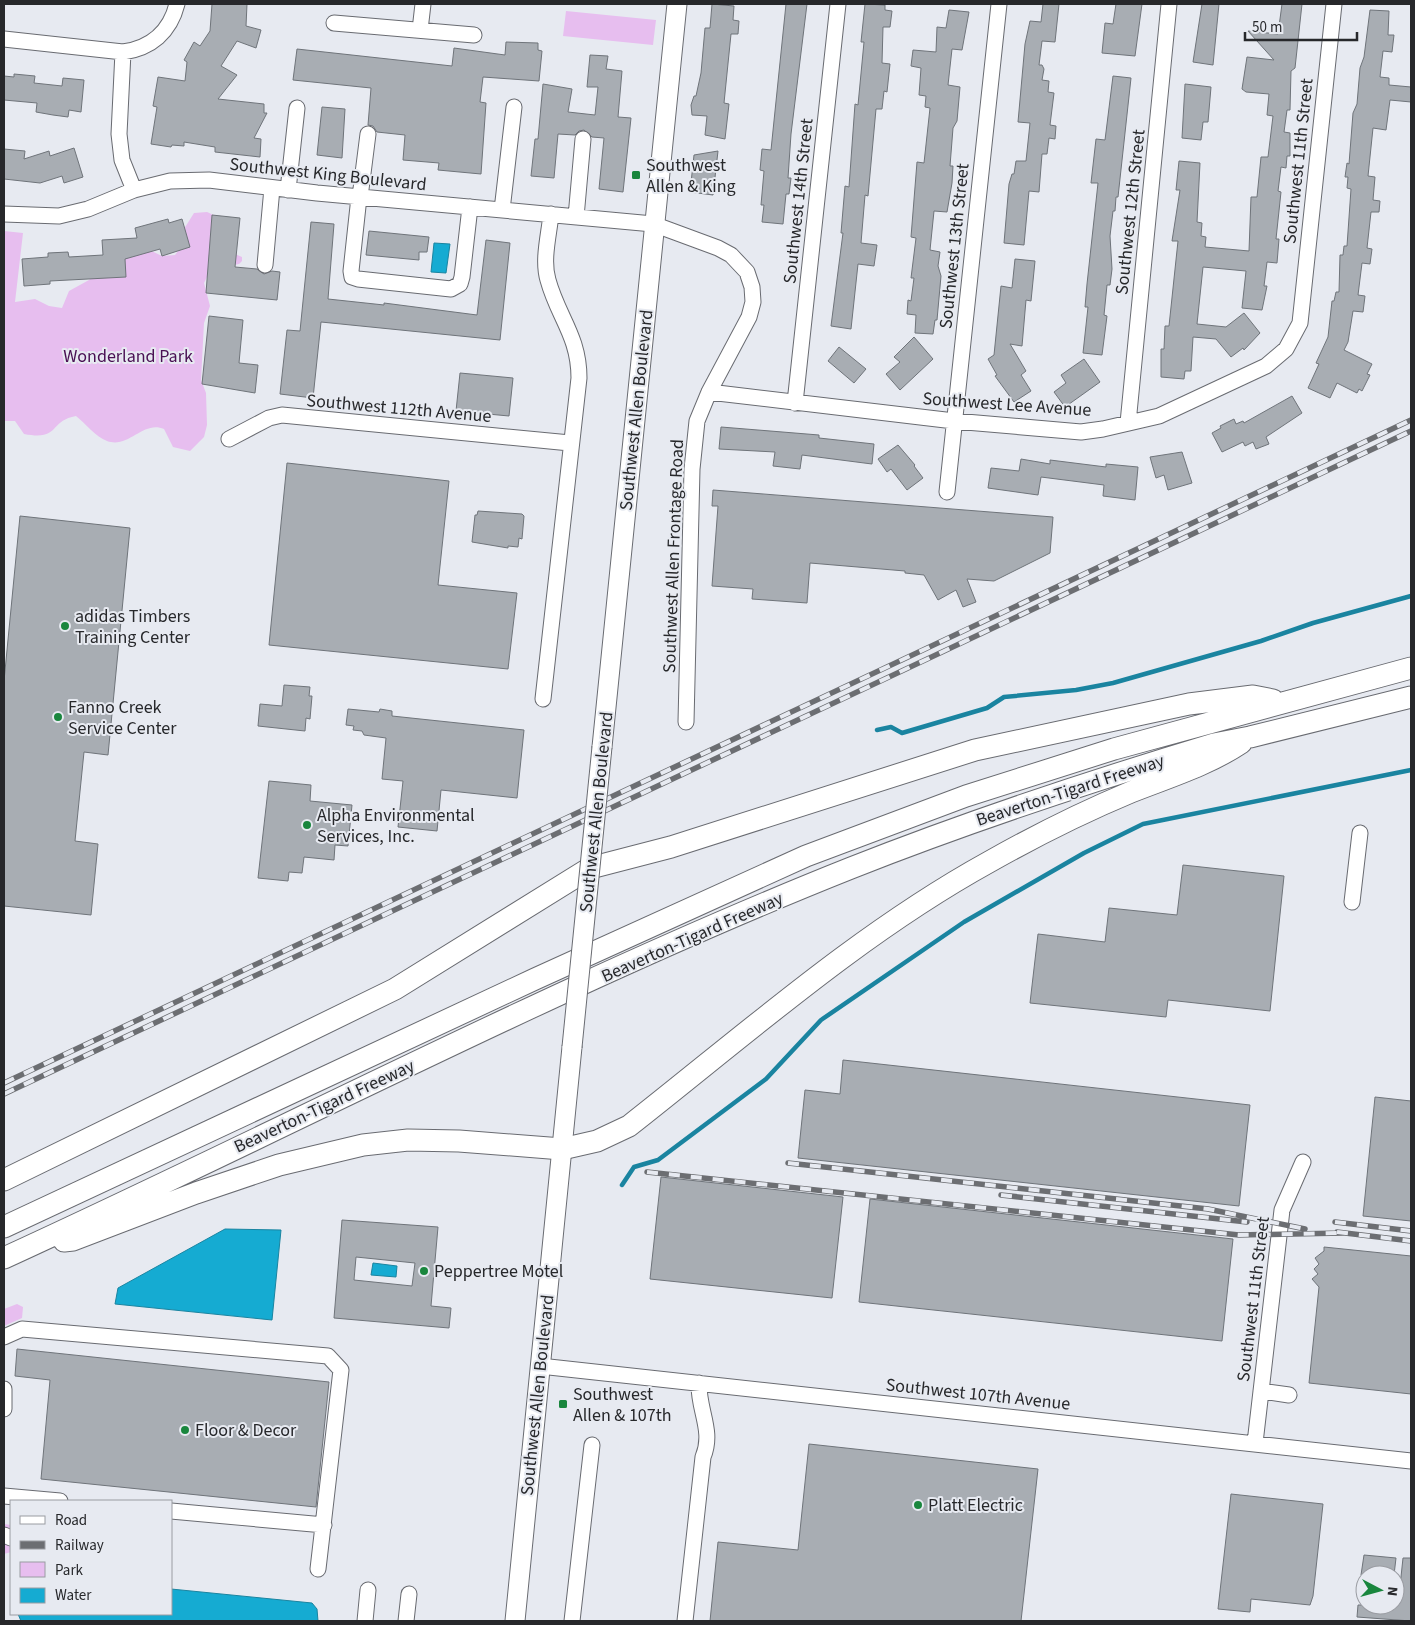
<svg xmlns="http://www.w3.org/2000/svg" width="1415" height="1625" viewBox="0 0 1415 1625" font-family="'Source Sans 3',sans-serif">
<rect width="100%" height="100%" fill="#e7eaf1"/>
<path fill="#e7beef" d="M566,11L656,20L653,45L563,36Z
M207,212L218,217L219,247L242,257V261L239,264L215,269L208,275L204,283L210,306L204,323L201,380L206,393L207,425L204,437L190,451L173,447L164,429C143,420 129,449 107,441C96,437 85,423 76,416C48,421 61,441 24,434L15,421H4V231L23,233L15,302L35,299L49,306L62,308L69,291L89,280L103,263L135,243L162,256L175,255L184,243V229L194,213Z
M17,1304L23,1307L22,1318L4,1326V1309Z
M4,1524L11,1525V1552L4,1554Z"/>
<path fill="#15abd2" stroke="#1a84a0" d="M434,243L450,244L446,273L431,272Z
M225,1229L281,1230L272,1320L115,1304L118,1288Z
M373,1263L397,1266L396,1277L371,1275Z
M171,1589L312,1603L317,1609L318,1621H21L18,1614H171Z"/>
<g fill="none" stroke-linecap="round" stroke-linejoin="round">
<path stroke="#1a84a0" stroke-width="4.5" d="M877,730L891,727L902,733L987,708L1004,697L1076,690L1113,683L1261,641L1313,623L1411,596
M622,1185L634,1167L658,1160L766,1079L821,1020L964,922L1084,853L1143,824L1411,770"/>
</g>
<path fill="#a8adb3" stroke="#6f747a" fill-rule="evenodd" d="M212,4H247L246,26L261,30L256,48L237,41L221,66L237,75L218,99L264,104V113H267L254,138L261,139L260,157L215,152V147L184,142V146L172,145L171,147L151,144L157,107L153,106L158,77L185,81L187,62L184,60L194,42L200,46L210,31Z
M712,4L734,6L733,20L739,21L738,34H731L724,103L729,104L725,139L705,135L707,116L692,115L691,105L694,96H696L701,73L705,28H710Z
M786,4H807L791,134L788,178H791L789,194H786L783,224L762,222L764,205H761L764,171L760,170L762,149L771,150Z
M865,4L885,5V10L892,11L890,27H883L882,63L890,64L887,92L884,91L882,109H876L868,196L865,195L861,243L877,245L874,266L858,264L851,329L831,326L843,233H841L845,186L849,187L855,104L858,105L864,42H861Z
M1043,4H1059L1055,42L1042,41L1039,65H1042L1044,69L1042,80L1049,81L1048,92L1054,93L1050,125L1056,126L1055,139L1049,138L1047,154H1042L1039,192L1029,191L1024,245L1004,243L1009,184L1012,174H1014L1016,161H1026L1030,123L1018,122L1025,44L1030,21L1041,22Z
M1116,4H1142L1135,56L1102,53L1105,23L1113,24Z
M1202,4H1219L1213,65L1193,62Z
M1282,4H1302L1295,68L1291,71L1290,110H1287L1284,132L1290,133V156H1287L1286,168L1281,167L1278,191L1281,192L1276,239H1279L1277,263L1267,262L1264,286H1267L1262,310L1242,308L1246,271L1203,267L1197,324L1226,327L1244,313L1260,333L1244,350L1243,348L1231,357L1216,339L1193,337L1191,371H1185L1184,379L1161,377V349H1164L1165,326H1169L1178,241H1172L1180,190H1176L1179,161L1200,163L1197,222L1202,223L1201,236L1206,237L1205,247L1249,251L1251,197H1257L1261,157H1268L1273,116L1267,115L1269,94L1246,92L1242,89L1247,57L1274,60L1248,31L1278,34Z
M949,10L969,12L962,50L952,49L948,85L960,87L957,121L953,128L950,166H953L952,183L947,212L934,211L930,250L940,252L938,266L941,276L937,320H935L933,334L915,333L916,315L907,314L908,300L911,301L914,278H911L916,238L911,237L917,162L924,163L930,108L925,107L926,96L919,95L921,68L911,66L913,50L936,52L937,27L946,28Z
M1370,10L1389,11L1388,35H1394L1392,52L1383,51L1380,77L1389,78V85L1411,87V102L1390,100L1386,130L1373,128L1368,176L1375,177L1373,200L1380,201L1379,212H1371L1367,248L1372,249L1370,264L1362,263L1358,295L1365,296L1363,312L1353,311L1348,342L1344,350L1372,364L1367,374L1370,375L1362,391L1359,389L1357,393L1337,383L1330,398L1308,388L1319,364L1316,363L1328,337L1332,301H1334L1336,292H1339L1340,255H1343L1344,246H1347L1351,189L1347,188L1348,177H1345L1347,163L1349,164L1353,113L1357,104L1360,68L1364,57Z
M506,42L538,43V50L542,51L539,81L483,77L480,102L486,103L481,174L438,170L439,163L403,160L405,135L377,132L373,126L368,125L371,88L293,80L297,49L452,66L454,48L505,55Z
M590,55L608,56L606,69L622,71L618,117L631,118L623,192L599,189L604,138L592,137L584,130L579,131L575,135L558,134L554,178L531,176L535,139H538L543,84L572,89L568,112L595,115L598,87H587Z
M14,74L35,76L34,83L62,86L63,78L84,80L81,112L69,110L68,117L53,115L36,112L37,103L4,100V76L14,77Z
M1113,76L1131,78L1118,197H1116L1115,211H1113L1110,236L1112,269L1110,285H1107L1104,315L1107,316L1102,355L1083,353L1088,307H1085L1087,284L1098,183H1091L1096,139L1105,140Z
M1185,84L1211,87L1208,122H1203L1201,140L1182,138Z
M322,107L345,109L342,158L317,155Z
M74,148L83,177L64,183L62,176L40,183L4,179V149L25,151L24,159L49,151L50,156Z
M718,151L713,195L690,192L694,155Z
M212,215L240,218L235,267L257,269L264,274L272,271L280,272L277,300L206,293Z
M168,219L169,223L182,219L190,247L162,256L160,249L125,259L126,277L50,281V284L24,286L22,259L48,257V253L68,252L69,257L103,255L102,240L137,238L135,228Z
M311,222L334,224L328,299L384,305V303L477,315L486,240L510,243L500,340L321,322L313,398L280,394L287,330L300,331Z
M369,231L429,237L427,252H419V260L366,255Z
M1015,259L1035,261L1031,301L1026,300L1022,346L1010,344L1026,371L1021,375L1031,391L1014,402L995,376L997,375L988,359L994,355L1001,286L1012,288Z
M209,316L243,320L239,363L258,365L255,393L202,384Z
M914,337L933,359L900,390L886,374L900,362L894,357Z
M839,347L866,369L854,383L828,361Z
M1084,359L1100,382L1065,407L1054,392L1066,383L1061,375Z
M460,373L513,378L509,416L456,411Z
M1292,396L1302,413L1266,437L1269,444L1256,449L1253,442L1245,446L1243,442L1222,452L1212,433L1221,428L1220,426L1234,419L1236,424L1243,421L1244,423Z
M721,427L819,435V438L874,444L872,464L802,455L800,469L773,466L775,452L719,449Z
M898,445L915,465L914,466L923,478L907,490L891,469L887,472L878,459Z
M1182,452L1192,483L1168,490L1164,475L1156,478L1150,457Z
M1021,459L1050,464V460L1106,467V464L1138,467L1135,500L1103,496L1104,485L1041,477L1038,495L988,488L991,468L1019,471Z
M287,463L449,481L438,585L517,593L508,669L269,645Z
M713,490L1053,517L1050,553L994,581L967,579L976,602L963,607L956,590L938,600L924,575L905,573V571L810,563L807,603L752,599L753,589L712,586L718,506H712Z
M478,511L522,514L524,516L522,539L519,538L518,547L508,546V548L472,542L475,515H477Z
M20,516L130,528L108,755L84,752L75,841L98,844L91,915L4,906V681Z
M284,685L310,687L309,696H312L310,719L306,718L305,731L258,726L260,704L282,706Z
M348,709L379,712L380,709L392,711V716L524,730L517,798L441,790L437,831L398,827L403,781L382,779L386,738L364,735L362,731L353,730L354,726L346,725Z
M269,781L311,785L310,801L352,805L348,846L335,845L334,860L304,857L302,873L289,872L288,881L258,878Z
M1183,865L1284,876L1270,1011L1168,1000L1166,1017L1030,1003L1038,934L1105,942L1109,908L1177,915Z
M843,1060L1250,1105L1239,1206L798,1158L805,1090L840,1094Z
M1375,1097L1411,1101V1221L1363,1216Z
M661,1177L843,1197L832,1298L650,1279Z
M870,1199L1233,1239L1222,1341L859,1302Z
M342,1220L438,1227L431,1306L451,1308L449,1328L334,1318ZM356,1257L415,1263L412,1286L354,1280Z
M1324,1247L1411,1256V1394L1309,1383L1319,1287L1312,1279L1318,1274L1314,1269L1319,1264L1315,1258L1324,1251Z
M17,1349L329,1382L316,1507L41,1479L50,1380L15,1376Z
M809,1444L1038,1469L1021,1621H710L718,1542L798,1550Z
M1231,1494L1323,1504L1313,1596L1310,1605L1251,1599L1250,1612L1218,1609Z
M1364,1555L1396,1558L1394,1575H1361Z
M1403,1558H1411V1621L1357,1617L1358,1605H1398Z"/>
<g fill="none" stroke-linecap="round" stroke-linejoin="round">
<g stroke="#696b71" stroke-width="17">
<path id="minor" d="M334,23L474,35
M420,30L423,4
M4,39L123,52
M134,190L122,160L119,134L123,52C151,48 170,32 177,4
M288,190L297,108
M359,197L351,271L352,277L358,279L451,289L460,284L462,277L470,207
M360,197L368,134
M502,210L514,107
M4,214L59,216L88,209L134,190L170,181L209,180L317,193L653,224L718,248L731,255L747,272L752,287L753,302L749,317L709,392L697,421L692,469L686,722
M576,217L583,139
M265,265L272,188
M709,392L954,421L1081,432L1103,429L1159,416L1266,366L1286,349L1300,323L1334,4
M795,403L838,4
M1128,423L1169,4
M229,439L269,418L282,415L570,443
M947,492L999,4
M543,699L579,378C579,336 558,317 548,280C542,260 549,235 551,214
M1352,902L1360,833
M4,1337L22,1329L328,1356L341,1370L318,1569
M540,1366L1411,1461
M4,1389V1409
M1261,1391L1289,1395
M1255,1443L1282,1210L1303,1162
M4,1496L60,1501
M171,1511L324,1525
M4,1535L11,1538
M365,1621L368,1590
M406,1621L409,1594
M572,1621L592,1445
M685,1621L703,1457C714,1431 698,1410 699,1383"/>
</g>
<g stroke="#696b71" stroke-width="21">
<path id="major" d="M602,747L677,4
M515,1621L572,1047"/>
</g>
<g stroke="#696b71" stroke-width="23">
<path id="highway" d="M4,1180L395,989L590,868L671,847L975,750L1189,704L1253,696L1273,700
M4,1227L535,979L806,856L966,796L1114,749L1411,668
M64,1241L73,1240L196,1193L279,1165L363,1145L408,1140L459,1141L562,1149L597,1141L629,1126C745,1035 860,933 989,862C1035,836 1083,812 1131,792C1169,777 1208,765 1241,743
M4,1258C286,1129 562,983 851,868C970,821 1091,781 1214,744L1250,737L1411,697"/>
</g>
<use href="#minor" stroke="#fff" stroke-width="15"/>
<use href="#major" stroke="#fff" stroke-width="19"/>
<use href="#highway" stroke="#fff" stroke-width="21"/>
<g stroke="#6c6e72" stroke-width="5.5">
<path id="rail" d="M4,1083L1411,420
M4,1094L1411,431
M788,1163L1208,1209L1305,1229
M647,1172L1239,1235L1343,1233
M1001,1195L1247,1222
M1335,1222L1411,1231
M1337,1232L1411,1241"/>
</g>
<use href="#rail" stroke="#e7eaf1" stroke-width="4" stroke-dasharray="11" stroke-linecap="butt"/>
<g stroke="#696b71" stroke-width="21" stroke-linecap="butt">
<path id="major-bridge" d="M572,1047L602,747"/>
</g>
<use href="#major-bridge" stroke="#fff" stroke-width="19"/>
</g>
<g fill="#19863d" stroke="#e7eaf1" stroke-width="2">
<rect x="631" y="170" width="10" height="10" rx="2.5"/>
<circle cx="65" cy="626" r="5"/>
<circle cx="58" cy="717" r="5"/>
<circle cx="307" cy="825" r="5"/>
<circle cx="424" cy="1271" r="5"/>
<rect x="558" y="1399" width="10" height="10" rx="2.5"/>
<circle cx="185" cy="1430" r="5"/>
<circle cx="918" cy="1505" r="5"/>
</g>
<g text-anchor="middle" stroke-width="4" stroke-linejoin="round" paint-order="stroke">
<g font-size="18" fill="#27282b" stroke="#e7eaf1">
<text transform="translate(1298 161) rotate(-84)" y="6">Southwest 11th Street</text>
<text transform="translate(328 174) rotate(6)" y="6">Southwest King Boulevard</text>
<text transform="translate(798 201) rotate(-84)" y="6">Southwest 14th Street</text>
<text transform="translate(1130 212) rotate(-84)" y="6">Southwest 12th Street</text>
<text transform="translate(954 246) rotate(-84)" y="6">Southwest 13th Street</text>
<text transform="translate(1007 404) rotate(4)" y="6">Southwest Lee Avenue</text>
<text transform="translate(399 408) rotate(5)" y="6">Southwest 112th Avenue</text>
<text transform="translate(636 410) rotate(-84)" y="6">Southwest Allen Boulevard</text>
<text transform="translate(673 556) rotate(-88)" y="6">Southwest Allen Frontage Road</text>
<text transform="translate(1070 790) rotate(-18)" y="6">Beaverton-Tigard Freeway</text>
<text transform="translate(596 812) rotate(-84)" y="6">Southwest Allen Boulevard</text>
<text transform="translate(692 937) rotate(-24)" y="6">Beaverton-Tigard Freeway</text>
<text transform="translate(324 1106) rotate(-25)" y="6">Beaverton-Tigard Freeway</text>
<text transform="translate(1253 1299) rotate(-83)" y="6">Southwest 11th Street</text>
<text transform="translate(978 1394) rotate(6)" y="6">Southwest 107th Avenue</text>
<text transform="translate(537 1395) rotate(-84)" y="6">Southwest Allen Boulevard</text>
</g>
<g font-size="18" fill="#27282b" stroke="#e7eaf1" text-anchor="start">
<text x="646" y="171">Southwest<tspan x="646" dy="21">Allen &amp; King</tspan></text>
<text x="75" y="622">adidas Timbers<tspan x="75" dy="21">Training Center</tspan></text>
<text x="68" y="713">Fanno Creek<tspan x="68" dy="21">Service Center</tspan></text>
<text x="317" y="821">Alpha Environmental<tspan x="317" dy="21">Services, Inc.</tspan></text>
<text x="434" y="1277">Peppertree Motel</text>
<text x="573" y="1400">Southwest<tspan x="573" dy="21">Allen &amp; 107th</tspan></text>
<text x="195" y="1436">Floor &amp; Decor</text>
<text x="928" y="1511">Platt Electric</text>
</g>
<g font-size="18" fill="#4a1054" stroke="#e7eaf1">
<text x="128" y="362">Wonderland Park</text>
</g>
</g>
<rect width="1415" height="1625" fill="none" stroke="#27282b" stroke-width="10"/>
<rect x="10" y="1500" width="162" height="115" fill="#e7eaf1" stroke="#9a9ca2"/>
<rect x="20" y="1516" width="25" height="8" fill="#ffffff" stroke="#9a9ca2"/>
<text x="55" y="1525" font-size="15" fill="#27282b">Road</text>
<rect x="20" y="1541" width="25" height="8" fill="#6c6e72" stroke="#9a9ca2"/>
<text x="55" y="1550" font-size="15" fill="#27282b">Railway</text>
<rect x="20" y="1562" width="25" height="15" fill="#e7beef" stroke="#9a9ca2"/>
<text x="55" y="1575" font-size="15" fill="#27282b">Park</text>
<rect x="20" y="1588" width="25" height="15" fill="#15abd2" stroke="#9a9ca2"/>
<text x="55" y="1600" font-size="15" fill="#27282b">Water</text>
<g transform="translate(1380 1590) rotate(96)"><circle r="24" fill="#e7eaf1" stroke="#9a9ca2"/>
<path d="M0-4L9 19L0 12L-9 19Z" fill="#19863d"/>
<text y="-8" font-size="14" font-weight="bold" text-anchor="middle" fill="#27282b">N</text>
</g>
<path d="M1245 32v8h112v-8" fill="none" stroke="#27282b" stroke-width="2.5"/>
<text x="1252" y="32" font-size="15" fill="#27282b" stroke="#e7eaf1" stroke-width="4" paint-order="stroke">50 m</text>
</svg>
